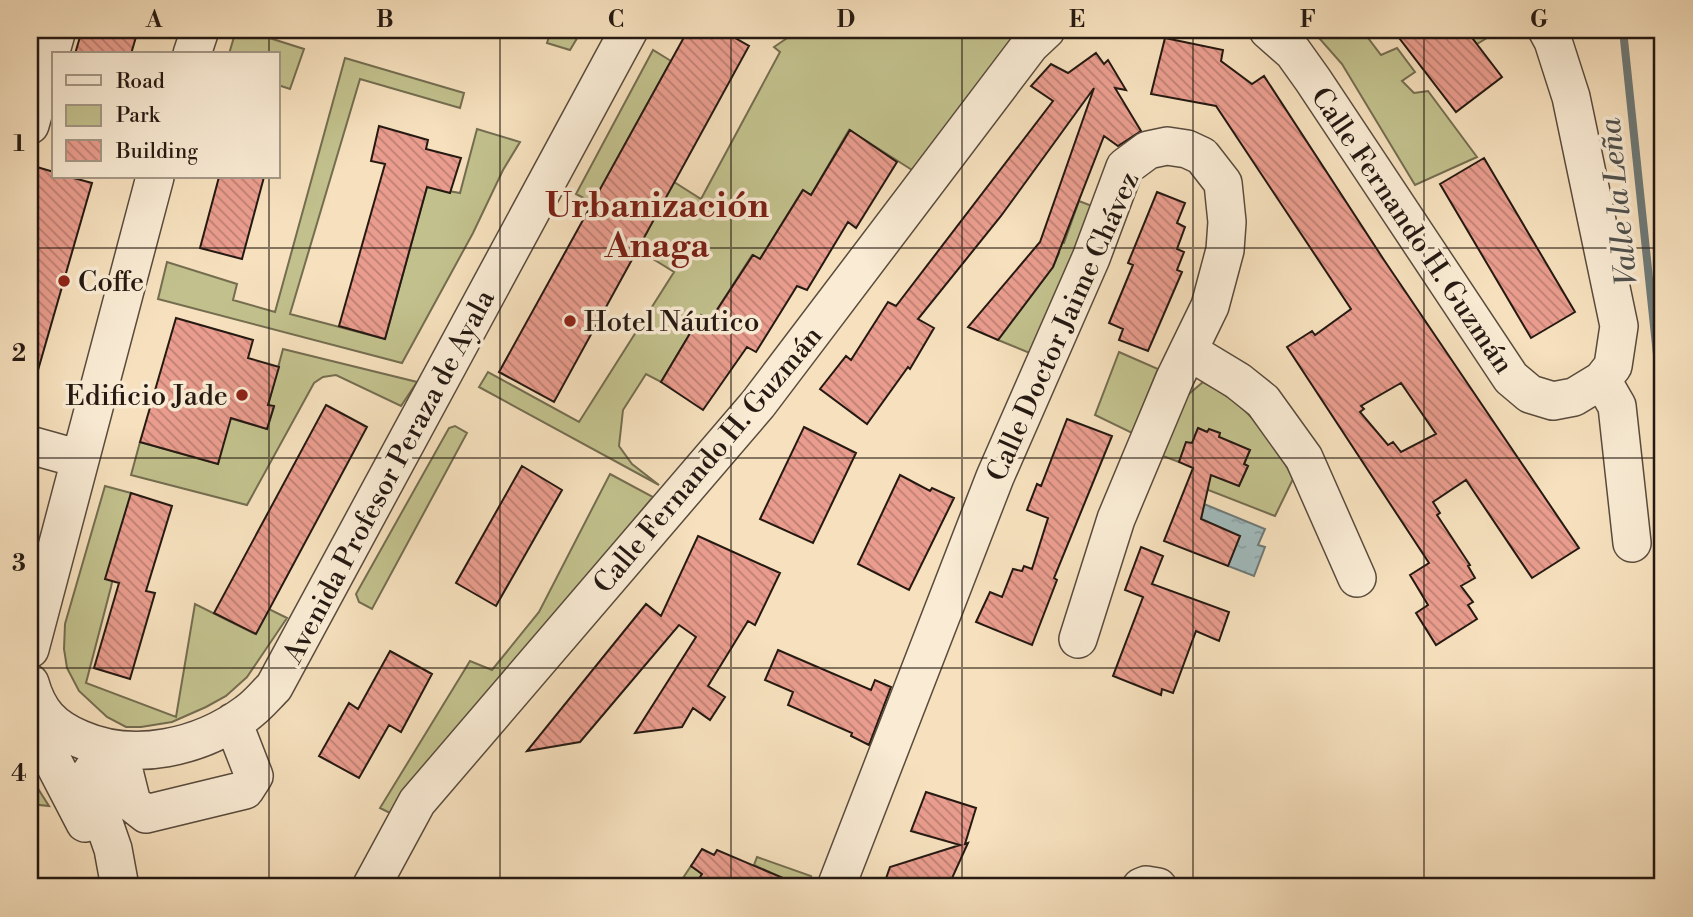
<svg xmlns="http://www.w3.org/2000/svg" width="1693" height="917" viewBox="0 0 1693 917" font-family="'Libre Bodoni',serif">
<defs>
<pattern id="water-ripples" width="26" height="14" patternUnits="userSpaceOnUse" patternTransform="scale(1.75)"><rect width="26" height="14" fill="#a1babc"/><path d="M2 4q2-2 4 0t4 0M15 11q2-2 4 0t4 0" fill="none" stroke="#8a9fa1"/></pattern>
<pattern id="building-back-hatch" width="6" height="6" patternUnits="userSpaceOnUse" patternTransform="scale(1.75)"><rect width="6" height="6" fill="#ea9d8e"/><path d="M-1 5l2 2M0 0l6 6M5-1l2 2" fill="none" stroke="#bd7f73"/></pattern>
</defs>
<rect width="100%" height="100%" fill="#f6e0bd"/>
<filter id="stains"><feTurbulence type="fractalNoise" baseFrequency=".00286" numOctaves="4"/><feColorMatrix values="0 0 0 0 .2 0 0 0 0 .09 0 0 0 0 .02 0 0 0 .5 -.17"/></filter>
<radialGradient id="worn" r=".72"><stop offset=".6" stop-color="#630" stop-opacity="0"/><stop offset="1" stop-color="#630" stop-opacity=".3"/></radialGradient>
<path fill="#c2c18d" stroke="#746d50" stroke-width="2" d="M236,30H244L304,49L290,89L278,85V54H229Z
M551,30H582L570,50L547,43Z
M799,30H1026L992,67L912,170L849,130L811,195L802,191L760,259L752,255L711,319L701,315L661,382L646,374L623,410L619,446L632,464L659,485L479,387L488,372L579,422L674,272L637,249L647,232L576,194L653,50L671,61L603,185L674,182L701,199L780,52L774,47Z
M1312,30H1362L1381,55L1397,48L1415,72L1402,81L1414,93L1428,91L1477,157L1415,185L1342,64Z
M1466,30H1500L1477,44Z
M345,58L464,93L460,108L360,79L290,314L385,339L427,187L460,193L477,129L520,142L503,170L473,233L402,363L158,299L167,262L237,284L233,300L275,312Z
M1079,201L1092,206L1037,356L998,340L1053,267L1059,253L1052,251L1055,242L1064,243Z
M283,349L417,382L401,406L336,375L323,377L314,383L247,505L131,475L140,442L218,464L229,418L267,429L274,407L268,405Z
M1119,352L1158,369L1132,433L1095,415Z
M1203,382C1246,403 1273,437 1293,479L1275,516L1198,486L1205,472L1239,486L1248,466L1244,464L1250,450L1198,428L1192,443H1186L1179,462L1160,455L1183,399Z
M455,426L467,433L372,609L359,602L356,594L449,428Z
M610,474L653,497L538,636L402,819L380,808L470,661L492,670L539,612Z
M105,486L131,493L111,587L86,683L176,717L195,604L255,634L269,609L287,618L247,677L226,696L206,707L172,722L141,727H126L107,717L79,691L67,668L64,649L65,624Z
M30,776L49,806L30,804Z
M757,857L811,876L807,887H788L789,881L754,865Z
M691,866L702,874L694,887H677Z"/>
<path fill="url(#water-ripples)" stroke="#6f7a78" stroke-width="2" d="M1204,504L1265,529L1258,545L1265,547L1254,576L1228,566L1240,536L1201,519Z"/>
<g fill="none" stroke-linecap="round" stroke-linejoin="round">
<path stroke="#6f7a78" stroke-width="8" d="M1623,30L1663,412"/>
</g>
<path fill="url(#building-back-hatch)" stroke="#251912" stroke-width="2" fill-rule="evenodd" d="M82,30H138L131,54H75Z
M688,30H721L749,46L554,402L499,372Z
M1393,30H1466L1502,77L1456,112Z
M1165,38L1223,50L1221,61L1252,84L1264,76L1384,260L1579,548L1532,578L1466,480L1433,502L1440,513L1437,515L1470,565L1468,566L1475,578L1461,586L1473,602L1468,605L1477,619L1436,645L1416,613L1428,605L1410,575L1429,563L1287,347L1312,331L1315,335L1351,309L1216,106L1151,94ZM1401,383L1436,434L1401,452L1393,442L1388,445L1360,412L1364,409L1361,406Z
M1096,53L1104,64L1108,60L1126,90L1115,88L1141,131L1118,146L1104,136L1053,267L998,340L968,327L1040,242L1094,88L1001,216L918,319L934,328L910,369L908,367L867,424L820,389L846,356L851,360L888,302L896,306L1053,101L1031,86L1051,64L1068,73Z
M379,126L428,140L426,149L461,158L450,193L427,187L385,339L339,326L385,164L371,161Z
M850,130L897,162L856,228L848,222L807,290L797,286L756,352L747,347L703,410L661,382L701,315L711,319L753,255L760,259L803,190L811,195Z
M1484,158L1575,312L1531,338L1440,184Z
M30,165L54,172V177H70L92,183L36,377L30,376Z
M219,177H264L242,259L200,248Z
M1157,192L1185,203L1177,223L1185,227L1177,249L1184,252L1177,270L1182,272L1148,351L1119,340L1123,329L1109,323L1133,265L1128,263Z
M176,318L253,340L248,358L279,367L268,405L274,406L267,429L231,418L218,464L140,442Z
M326,405L367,427L256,634L214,613Z
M1067,419L1112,436L1054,578L1057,580L1032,645L976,622L990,592L1002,597L1013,569L1022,571L1024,566L1032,569L1048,518L1027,510L1037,484L1041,486Z
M804,427L856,453L813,543L760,519Z
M1198,428L1207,432L1209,429L1220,433L1219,437L1250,450L1244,464L1248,466L1239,486L1211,475L1201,519L1240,536L1228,566L1164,541L1193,468L1179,462L1186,442L1192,443Z
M522,466L562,490L496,606L456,583Z
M900,475L930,491L932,488L954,498L909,590L858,564Z
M131,493L172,506L146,591L155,593L130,679L94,668L119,583L105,579Z
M698,536L780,573L755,625L748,621L708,686L725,697L710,720L693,708L682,727L635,733L696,637L679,625L580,742L527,751L646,604L661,616Z
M1141,547L1163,556L1152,584L1229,612L1219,641L1196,631L1173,693L1162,689L1161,695L1113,676L1143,597L1125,590Z
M778,650L871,690L875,680L891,687L869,745L851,736L852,733L788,705L793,692L765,680Z
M390,651L432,674L401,732L389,725L359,778L319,756L349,703L358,709Z
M926,792L976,808L965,844L968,843L948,887H883L890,867L960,845L911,831Z
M702,849L714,855L717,850L804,887H694L702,874L691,866Z"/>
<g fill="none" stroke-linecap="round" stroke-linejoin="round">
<g stroke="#594b3d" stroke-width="40">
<path id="minor" d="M1268,30L1293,52L1313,80L1511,378L1530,394L1553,401L1574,397L1602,380L1613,366L1619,326L1571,97L1553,41L1547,30
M192,54L200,30
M30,125L57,30
M1190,352L1238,381L1263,401L1304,458L1357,578
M1602,380L1617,406L1632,543
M30,445L80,459
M30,649L155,177
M30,683C38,712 52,727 80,739C134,763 201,747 247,713C257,706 265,696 274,687L629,30
M39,708L40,730L45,746L85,823
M120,887L113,849L88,777L101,758L119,751L132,803L146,814L245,790L254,776L233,722
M371,887L417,802L758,404L1030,45L1046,30
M836,887L995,477L1091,258L1125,167L1148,150L1167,146L1187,149L1202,156L1223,183L1227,222L1225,250L1210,306L1175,378L1116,519L1078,639
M1141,887L1146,885L1158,887"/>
</g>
<use href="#minor" stroke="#f9ebd4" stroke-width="37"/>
</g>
<path fill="none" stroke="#251912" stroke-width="2" stroke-opacity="0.55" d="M269,30V54M500,30V887M731,30V887M962,30V887M1193,30V887M1424,30V887M269,177V887M30,248H1663M30,458H1663M30,668H1663"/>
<g fill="#8f2418" stroke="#f9ebd4" stroke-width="2.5">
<circle cx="64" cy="281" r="7"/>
<circle cx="570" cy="321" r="7"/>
<circle cx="242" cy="395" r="7"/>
</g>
<g text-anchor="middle" stroke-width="7" stroke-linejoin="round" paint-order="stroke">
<g font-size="28" fill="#251912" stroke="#f9ebd4">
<text transform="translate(1413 230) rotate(56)" y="10">Calle Fernando H. Guzmán</text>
<text transform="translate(1062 326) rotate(-66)" y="10">Calle Doctor Jaime Chávez</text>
<text transform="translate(707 459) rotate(-50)" y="10">Calle Fernando H. Guzmán</text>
<text transform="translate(388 476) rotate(-62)" y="10">Avenida Profesor Peraza de Ayala</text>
</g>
<g font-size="28" fill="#251912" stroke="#f9ebd4" text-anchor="start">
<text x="78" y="291">Coffe</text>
<text x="584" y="331">Hotel Náutico</text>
<text x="228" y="405" text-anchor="end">Edificio Jade</text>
</g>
<g font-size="30" font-style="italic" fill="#50514e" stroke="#f9ebd4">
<text transform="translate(1618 202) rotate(-96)" y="10">Valle la Leña</text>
</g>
<g font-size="35" font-weight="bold" fill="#7a1f14" stroke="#f9ebd4">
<text x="657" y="217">Urbanización<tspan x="657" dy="40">Anaga</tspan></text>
</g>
</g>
<rect width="1693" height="917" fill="none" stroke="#f6e0bd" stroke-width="77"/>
<rect x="52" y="52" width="228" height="126" fill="#f9ebd4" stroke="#a49786" stroke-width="2"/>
<rect x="66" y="75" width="35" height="10" fill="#f9ebd4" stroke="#a49786" stroke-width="2"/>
<text x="116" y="88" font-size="21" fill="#251912">Road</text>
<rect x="66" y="105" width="35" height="21" fill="#c2c18d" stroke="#a49786" stroke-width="2"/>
<text x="116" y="122" font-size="21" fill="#251912">Park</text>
<rect x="66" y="140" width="35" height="21" fill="url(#building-back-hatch)" stroke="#a49786" stroke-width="2"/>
<text x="116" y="158" font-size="21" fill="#251912">Building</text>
<rect x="38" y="38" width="1616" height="840" fill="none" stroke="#251912" stroke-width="2.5"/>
<g font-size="23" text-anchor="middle" font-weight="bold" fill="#251912">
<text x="154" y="27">A</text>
<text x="385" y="27">B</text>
<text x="616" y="27">C</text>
<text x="846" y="27">D</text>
<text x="1077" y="27">E</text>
<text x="1308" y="27">F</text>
<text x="1539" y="27">G</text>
<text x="19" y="151">1</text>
<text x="19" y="361">2</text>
<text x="19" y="571">3</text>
<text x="19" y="781">4</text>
</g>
<rect width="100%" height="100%" filter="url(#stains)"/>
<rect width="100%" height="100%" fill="url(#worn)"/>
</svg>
